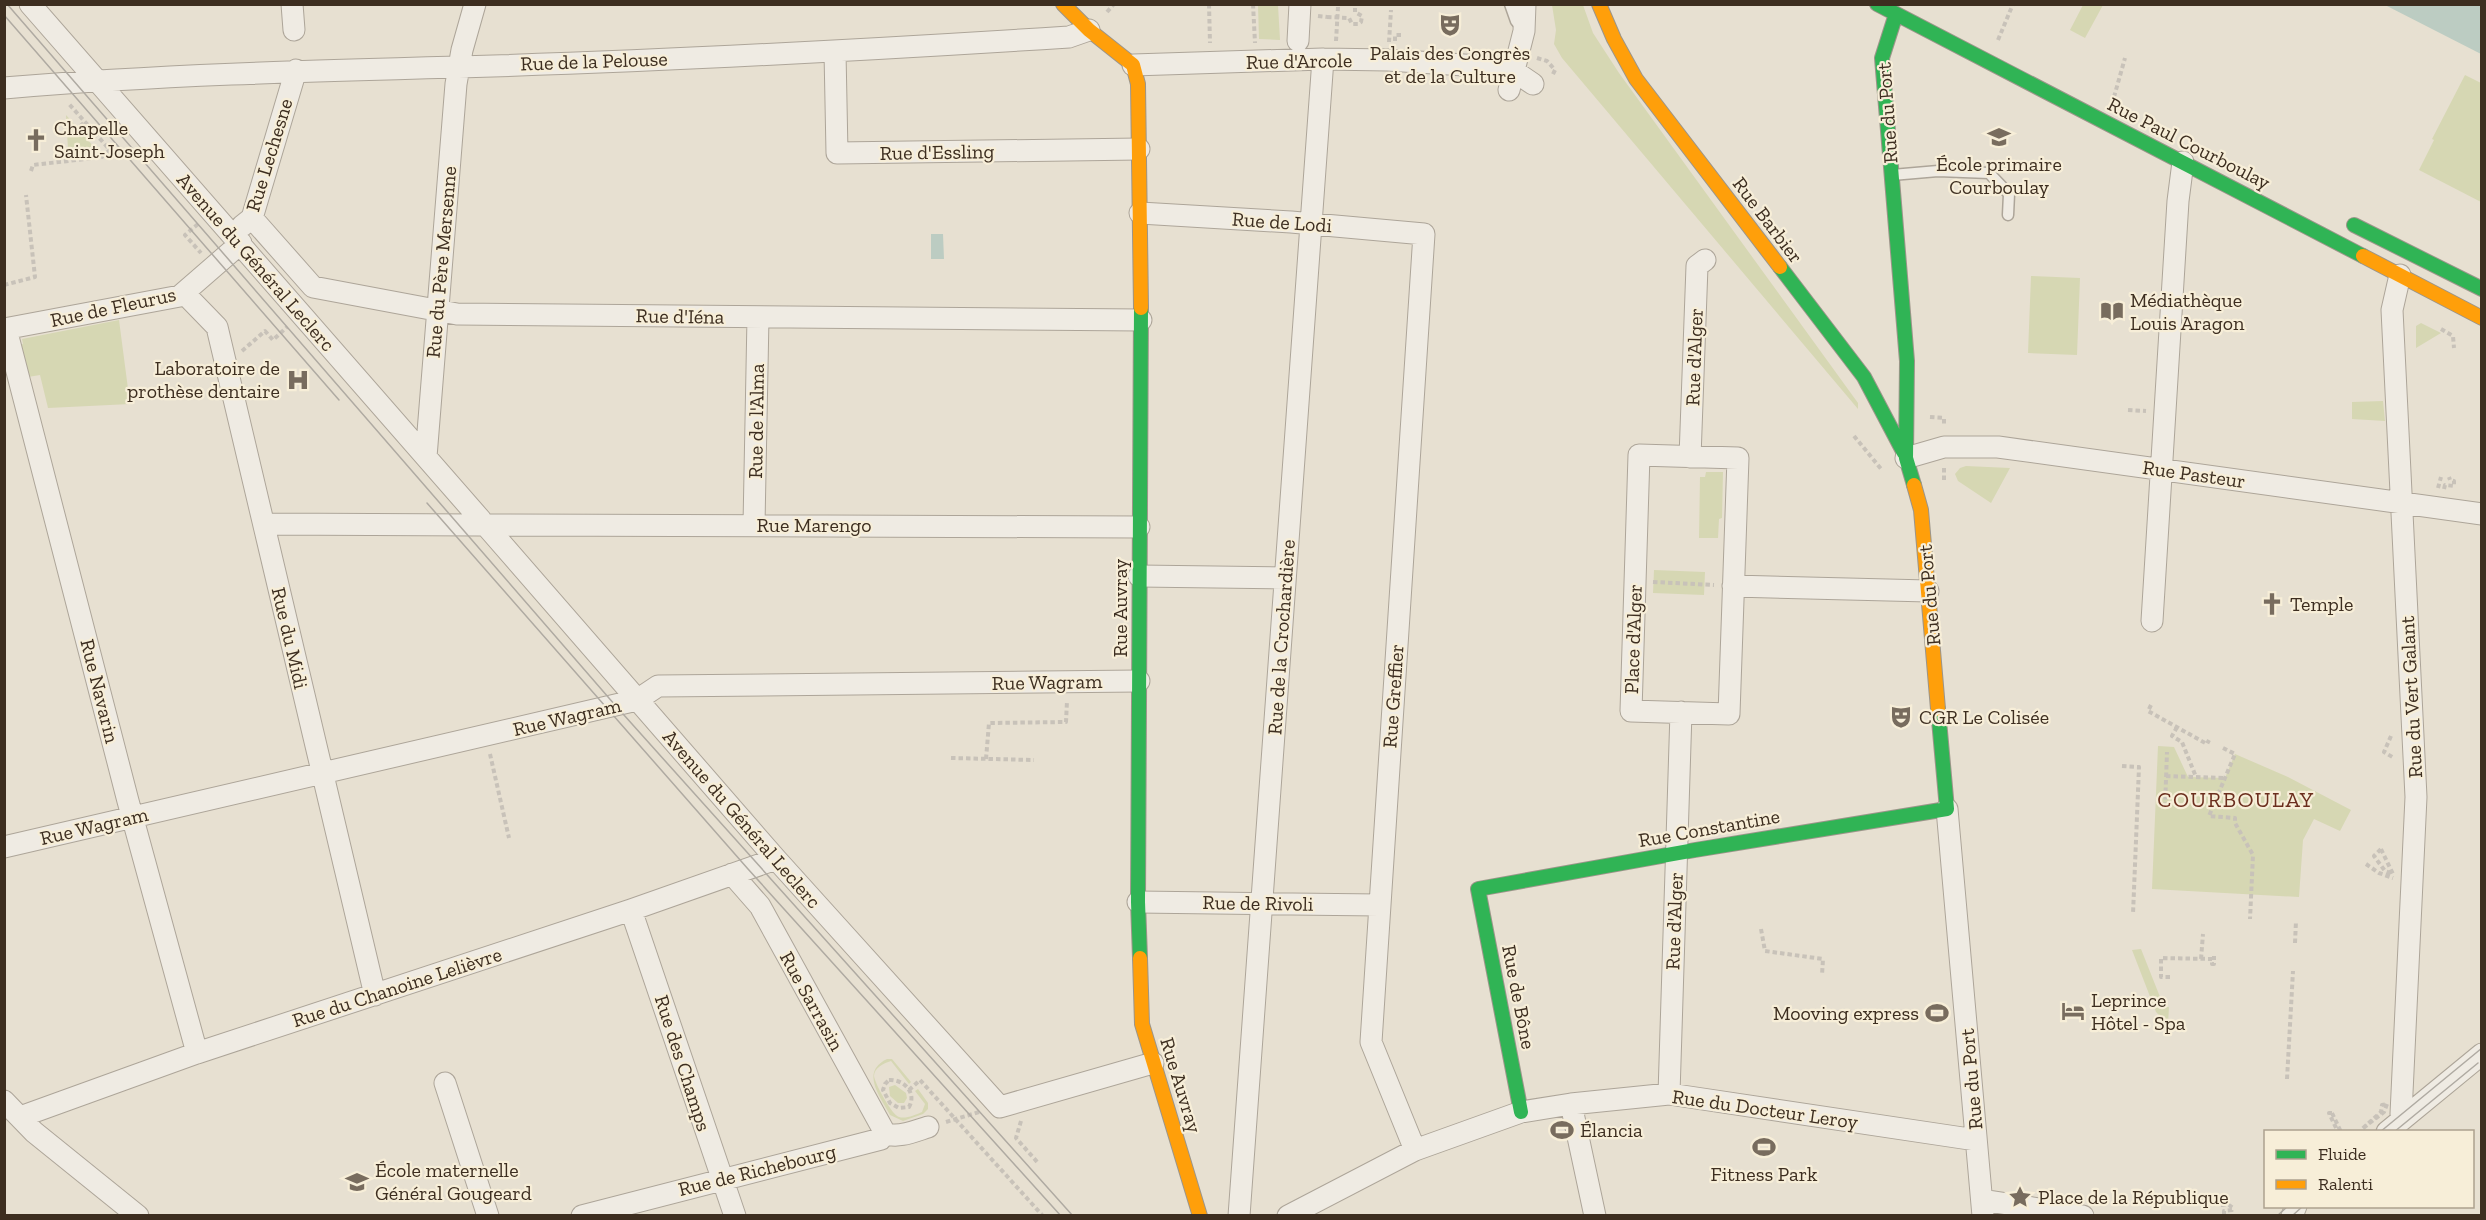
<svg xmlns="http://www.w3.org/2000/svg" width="2486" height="1220" viewBox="0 0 2486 1220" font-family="'Zilla Slab',serif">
<rect width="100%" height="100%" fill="#e7e0d1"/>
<path fill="#d6d7b3" d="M1258,5H1278L1280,40L1259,39Z
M1552,5H1583L1593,33L1619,73L1858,403V409L1562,58L1554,44L1556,30Z
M2083,5H2103L2085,38L2070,30Z
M2465,75L2481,83V202L2419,170L2434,140L2432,139Z
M66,115L94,147L68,149Z
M2031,276L2080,278L2077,355L2028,353Z
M119,320L130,404L48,408L40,375L28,377L20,345L23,344L22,339Z
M2421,323L2441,333L2416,348V326Z
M2383,401L2385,421L2352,419V402Z
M1966,466L2010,468L1991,503L1958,481L1955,474L1960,468Z
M1706,472H1723L1722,518L1719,519L1718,538H1699L1700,477H1705Z
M1654,570L1705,572L1704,595L1653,593Z
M2158,746L2174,747L2188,777L2225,778L2235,754L2288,777L2351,810L2340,831L2314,819L2303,840L2299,897L2152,889Z
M2141,949L2164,1007H2169L2168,1024L2156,1012L2132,950Z
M887,1059H892L911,1082L909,1084L891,1061C884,1063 874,1068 874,1076C875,1084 892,1115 899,1117C906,1119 915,1115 922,1112L925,1104L915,1091L918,1089L928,1103V1109L923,1114L903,1121L890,1115C880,1096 860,1072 887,1059Z
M895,1085L906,1093L907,1098L904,1103H898L890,1096L889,1087Z"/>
<path fill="#bcccc2" d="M2385,5H2481V54Z
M931,234H943L944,259H931Z"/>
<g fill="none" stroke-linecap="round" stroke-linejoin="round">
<g stroke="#ada599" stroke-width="13">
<path id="lane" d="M1510,4L1516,21L1522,28
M1892,175L1938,171L1989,173L2009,194L2008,215"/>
</g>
<g stroke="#ada599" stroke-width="23">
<path id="street" d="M30,4L481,520
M292,4L294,30
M1298,41L1300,4
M835,52L837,153L1139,149
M1133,65L1323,59L1388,60L1479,66L1514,71L1533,84
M4,88C156,75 307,71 459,67C663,61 866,50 1069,37L1089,30
M1509,90L1524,31L1525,4
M1140,213L1291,222L1424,234L1371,1042L1415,1150
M252,218L313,287L457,314L1141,320
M242,226L252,218L296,70
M2400,275L2392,310L2416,797L2401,1114L2404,1118
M184,293L217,327L375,995
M4,329L180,296L241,243
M6,329L128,801L197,1053
M1639,455L1738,458L1729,714L1631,711Z
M426,457L456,84L462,50L475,4
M1690,457L1697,266L1705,260
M1906,458L1944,447H1998L2482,514
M264,524L480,525
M489,525L1139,527
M754,525L758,317
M488,528L776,859L1000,1107L1153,1063
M1139,576L1285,578
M1733,586L1928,591
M2152,621L2178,201L2183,162
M1947,809L1983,1216
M4,847L637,700L658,686L1139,681
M732,874L760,906L885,1133
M1138,902L1379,905
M631,910L735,1216
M445,1083L488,1216
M1669,1094L1681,712
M4,1101L34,1132L138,1216
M1571,1104L1595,1216
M20,1117L197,1053L631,910L776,859
M2387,1132L2482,1054
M885,1133C897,1139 915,1131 928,1127
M1982,1200L2083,1216
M582,1216L881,1139L885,1133
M1239,1216L1323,59
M1288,1216L1415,1150L1521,1112L1571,1104L1669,1094L1976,1140
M2292,1216L2296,1206"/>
</g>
<g stroke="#9c958a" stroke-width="16">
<path id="fast" d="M1877,4L2363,256
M1896,14L1882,58L1907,361L1906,458L1914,485
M2354,225L2482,289
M1780,267L1864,377L1904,453
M1140,958L1138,902L1141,308
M1521,1112L1478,889L1695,850L1947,809L1938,709"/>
</g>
<g stroke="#9c958a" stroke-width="16">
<path id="slow" d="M1063,4L1089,30L1133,65L1138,84L1141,308
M1599,4L1614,39L1636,79L1780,267
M2363,256L2482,318
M1914,485L1921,510L1938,709
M1140,958L1142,1024L1200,1216"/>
</g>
<path stroke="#c8c2b9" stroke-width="4" stroke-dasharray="4.5 3" stroke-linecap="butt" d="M1209,4L1210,43
M1253,4L1255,43
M1107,12L1114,4
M1318,16L1327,17
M1998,40L2013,4
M1336,41L1338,7
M1395,41V35H1403
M1389,42L1391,10
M1537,58L1547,61L1555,70L1552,76
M2114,97L2125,58
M67,132L75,131L85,122
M31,171L33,165L102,157L110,150L69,104
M198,224L185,235L201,253
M4,285L35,277L26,195
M2441,329L2453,336L2454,348
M242,351L265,331L273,340L287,327
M2128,410L2146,411
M1930,417L1944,418V426
M1854,436L1882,470
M1944,480V468
M2438,488L2441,477
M2444,489L2445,485L2454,486V481L2450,480L2449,477
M1653,582L1714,585
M2151,705L2148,711L2207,744L2209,740
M2177,727L2172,736L2182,742L2196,777
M2391,736L2384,752L2394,758
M2223,748L2235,754L2209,816L2235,818V823L2253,855L2250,919
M490,754L509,838
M951,758L1034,760
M986,759L989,723L1066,722L1067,701
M2122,766L2139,767L2133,914
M2166,776L2225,778
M2165,807L2167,752
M2381,849L2393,874L2385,871L2374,856Z
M2366,864L2379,873L2393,878
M1761,929L1765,951L1823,959L1822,975
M2295,943L2296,921
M2201,959L2203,934
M2170,977H2161V958L2212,959V964H2214V956
M2287,1079L2293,971
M889,1080C904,1079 917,1093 909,1107L899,1108L890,1103L883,1090L885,1084Z
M909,1090L920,1080L1043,1216
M2387,1104L2384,1112L2362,1129L2381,1112L2382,1105Z
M2332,1113H2329L2338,1132
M2332,1113L2341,1132
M1021,1121L1016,1138L1039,1164
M946,1122L979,1112
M2264,1188H2266
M2221,1205H2229L2233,1208L2232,1210L2224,1211V1214"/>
<use href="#lane" stroke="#efebe3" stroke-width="10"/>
<use href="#street" stroke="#efebe3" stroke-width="21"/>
<use href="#fast" stroke="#30b455" stroke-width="14"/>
<use href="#slow" stroke="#ff9f0a" stroke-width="14"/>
<path stroke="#afaaa2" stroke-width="1.5" d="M7,4L615,705L1073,1216
M4,15L339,400
M427,503L748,869L1061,1216
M2380,1132L2482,1048
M2394,1132L2478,1063
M2277,1216L2288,1206
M2292,1216L2303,1206"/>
<path stroke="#c8c2b9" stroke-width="4" stroke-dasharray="4.5 3" stroke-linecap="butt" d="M1327,17L1349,18L1352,24H1358L1361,22L1362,16L1355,12V8"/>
</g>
<defs>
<g id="theatre-bare" transform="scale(1.8)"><path d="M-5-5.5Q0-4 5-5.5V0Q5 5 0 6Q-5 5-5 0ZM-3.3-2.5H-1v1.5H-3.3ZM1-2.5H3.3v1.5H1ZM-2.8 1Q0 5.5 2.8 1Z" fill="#786c5e" stroke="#f7eed8" stroke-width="2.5" paint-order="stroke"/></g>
<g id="school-bare" transform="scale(1.8)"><path d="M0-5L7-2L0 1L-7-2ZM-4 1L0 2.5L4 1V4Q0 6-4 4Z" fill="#786c5e" stroke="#f7eed8" stroke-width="2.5" paint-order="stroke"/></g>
<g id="church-bare" transform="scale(1.8)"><path d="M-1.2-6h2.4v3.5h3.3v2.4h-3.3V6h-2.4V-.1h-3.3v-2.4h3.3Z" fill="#786c5e" stroke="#f7eed8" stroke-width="2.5" paint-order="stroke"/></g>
<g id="library-bare" transform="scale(1.8)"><path d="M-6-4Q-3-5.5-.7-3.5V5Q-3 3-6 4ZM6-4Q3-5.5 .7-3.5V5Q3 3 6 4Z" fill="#786c5e" stroke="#f7eed8" stroke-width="2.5" paint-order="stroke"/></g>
<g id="hospital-bare" transform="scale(1.8)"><path d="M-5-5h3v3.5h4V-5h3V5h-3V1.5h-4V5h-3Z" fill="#786c5e" stroke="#f7eed8" stroke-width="2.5" paint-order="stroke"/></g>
<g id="hotel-bare" transform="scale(1.8)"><path d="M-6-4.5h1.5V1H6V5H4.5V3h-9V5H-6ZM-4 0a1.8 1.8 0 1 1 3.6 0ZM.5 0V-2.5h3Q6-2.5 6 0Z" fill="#786c5e" stroke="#f7eed8" stroke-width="2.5" paint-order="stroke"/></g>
<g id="stadium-bare" transform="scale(1.8)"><path d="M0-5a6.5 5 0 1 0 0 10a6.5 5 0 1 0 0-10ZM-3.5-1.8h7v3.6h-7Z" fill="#786c5e" stroke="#f7eed8" stroke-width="2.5" paint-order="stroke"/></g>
<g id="sight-bare" transform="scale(1.8)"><path d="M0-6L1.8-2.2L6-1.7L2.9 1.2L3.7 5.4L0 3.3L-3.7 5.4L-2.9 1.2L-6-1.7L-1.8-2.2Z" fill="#786c5e" stroke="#f7eed8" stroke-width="2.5" paint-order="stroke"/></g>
</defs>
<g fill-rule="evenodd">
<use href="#theatre-bare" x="1450" y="25"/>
<use href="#school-bare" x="1999" y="137"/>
<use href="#church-bare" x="36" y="140"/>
<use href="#library-bare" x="2112" y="311"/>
<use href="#hospital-bare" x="298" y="380"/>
<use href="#church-bare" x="2272" y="604"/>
<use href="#theatre-bare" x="1901" y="717"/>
<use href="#hotel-bare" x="2073" y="1011"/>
<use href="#stadium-bare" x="1937" y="1013"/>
<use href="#stadium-bare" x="1562" y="1130"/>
<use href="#stadium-bare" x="1764" y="1147"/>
<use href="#school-bare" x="357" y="1182"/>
<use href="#sight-bare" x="2020" y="1197"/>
</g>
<g text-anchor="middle" stroke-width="4.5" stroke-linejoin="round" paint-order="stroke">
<g font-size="20" fill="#3d2e20" stroke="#f7eed8" text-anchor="start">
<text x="1450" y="60" text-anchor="middle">Palais des Congrès<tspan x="1450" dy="23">et de la Culture</tspan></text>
<text x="54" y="135">Chapelle<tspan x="54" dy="23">Saint-Joseph</tspan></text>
<text x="1999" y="171" text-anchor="middle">École primaire<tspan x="1999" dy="23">Courboulay</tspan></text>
<text x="2130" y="307">Médiathèque<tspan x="2130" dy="23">Louis Aragon</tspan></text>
<text x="280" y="375" text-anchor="end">Laboratoire de<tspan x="280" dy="23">prothèse dentaire</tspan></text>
<text x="2290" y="611">Temple</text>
<text x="1919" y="724">CGR Le Colisée</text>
<text x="2091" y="1007">Leprince<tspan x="2091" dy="23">Hôtel - Spa</tspan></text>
<text x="1919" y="1020" text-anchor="end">Mooving express</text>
<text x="1580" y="1137">Élancia</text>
<text x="375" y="1177">École maternelle<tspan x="375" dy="23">Général Gougeard</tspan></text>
<text x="1764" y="1181" text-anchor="middle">Fitness Park</text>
<text x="2038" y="1204">Place de la République</text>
</g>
<g font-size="20" fill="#3d2e20" stroke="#f7eed8">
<text transform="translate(594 61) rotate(-2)" y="7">Rue de la Pelouse</text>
<text transform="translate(1299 61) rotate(-1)" y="7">Rue d'Arcole</text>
<text transform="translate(1887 113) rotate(-94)" y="7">Rue du Port</text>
<text transform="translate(2189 143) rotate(27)" y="7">Rue Paul Courboulay</text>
<text transform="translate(937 152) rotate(-1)" y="7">Rue d'Essling</text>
<text transform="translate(269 155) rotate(-73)" y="7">Rue Lechesne</text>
<text transform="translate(1768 220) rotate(53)" y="7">Rue Barbier</text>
<text transform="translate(1282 222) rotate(4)" y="7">Rue de Lodi</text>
<text transform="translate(256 262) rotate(49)" y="7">Avenue du Général Leclerc</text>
<text transform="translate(441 262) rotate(-85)" y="7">Rue du Père Mersenne</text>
<text transform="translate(113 307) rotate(-12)" y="7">Rue de Fleurus</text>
<text transform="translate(680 316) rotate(1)" y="7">Rue d'Iéna</text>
<text transform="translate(1694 357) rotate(-88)" y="7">Rue d'Alger</text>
<text transform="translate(756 421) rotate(-89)" y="7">Rue de l'Alma</text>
<text transform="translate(2194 474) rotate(8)" y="7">Rue Pasteur</text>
<text x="814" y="532">Rue Marengo</text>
<text transform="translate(1929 595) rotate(-95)" y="7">Rue du Port</text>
<text transform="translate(1120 608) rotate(-90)" y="7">Rue Auvray</text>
<text transform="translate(1281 637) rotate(-86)" y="7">Rue de la Crochardière</text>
<text transform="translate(290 638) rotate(77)" y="7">Rue du Midi</text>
<text transform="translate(1633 639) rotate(-88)" y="7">Place d'Alger</text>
<text transform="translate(1047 682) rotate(-1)" y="7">Rue Wagram</text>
<text transform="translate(100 691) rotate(76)" y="7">Rue Navarin</text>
<text transform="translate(1393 696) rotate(-86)" y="7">Rue Greffier</text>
<text transform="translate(2411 697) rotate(-93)" y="7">Rue du Vert Galant</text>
<text transform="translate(567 717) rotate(-13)" y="7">Rue Wagram</text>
<text transform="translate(742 819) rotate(49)" y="7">Avenue du Général Leclerc</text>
<text transform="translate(94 826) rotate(-13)" y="7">Rue Wagram</text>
<text transform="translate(1709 828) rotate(-10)" y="7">Rue Constantine</text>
<text transform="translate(1258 903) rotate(1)" y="7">Rue de Rivoli</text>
<text transform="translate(1674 921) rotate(-88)" y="7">Rue d'Alger</text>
<text transform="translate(397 987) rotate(-18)" y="7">Rue du Chanoine Lelièvre</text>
<text transform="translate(1519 997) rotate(79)" y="7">Rue de Bône</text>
<text transform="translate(812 1001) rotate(61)" y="7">Rue Sarrasin</text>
<text transform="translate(683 1063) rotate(72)" y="7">Rue des Champs</text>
<text transform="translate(1971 1079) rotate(-95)" y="7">Rue du Port</text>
<text transform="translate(1181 1085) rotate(73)" y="7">Rue Auvray</text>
<text transform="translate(1765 1109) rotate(8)" y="7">Rue du Docteur Leroy</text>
<text transform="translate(757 1170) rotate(-14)" y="7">Rue de Richebourg</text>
</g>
<g font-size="22" letter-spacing="1.5" fill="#6b2e1e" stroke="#f7eed8">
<text x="2236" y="807">COURBOULAY</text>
</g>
</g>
<rect width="2486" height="1220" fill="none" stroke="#3d2e20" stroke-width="12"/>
<rect x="2264" y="1130" width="210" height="78" fill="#f7eed8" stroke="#ada18e" stroke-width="1.5"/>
<rect x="2276" y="1150" width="30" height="9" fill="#30b455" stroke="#ada18e" stroke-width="1.5"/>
<text x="2318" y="1160" font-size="18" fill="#3d2e20">Fluide</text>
<rect x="2276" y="1180" width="30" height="9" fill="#ff9f0a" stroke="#ada18e" stroke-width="1.5"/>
<text x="2318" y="1190" font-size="18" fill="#3d2e20">Ralenti</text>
</svg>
